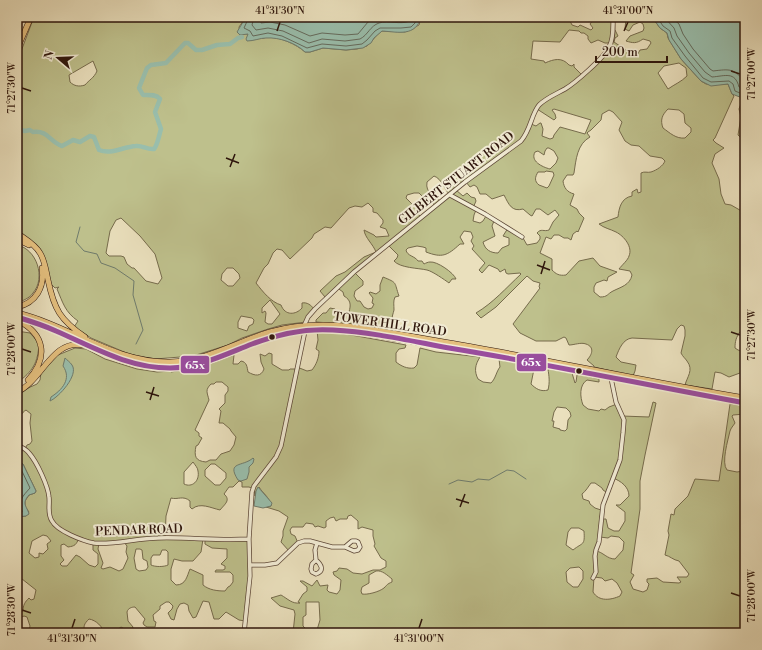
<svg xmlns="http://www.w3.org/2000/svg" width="762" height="650" viewBox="0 0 762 650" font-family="'Libre Bodoni',serif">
<rect width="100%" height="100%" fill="#eae0bd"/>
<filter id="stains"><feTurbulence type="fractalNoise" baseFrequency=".005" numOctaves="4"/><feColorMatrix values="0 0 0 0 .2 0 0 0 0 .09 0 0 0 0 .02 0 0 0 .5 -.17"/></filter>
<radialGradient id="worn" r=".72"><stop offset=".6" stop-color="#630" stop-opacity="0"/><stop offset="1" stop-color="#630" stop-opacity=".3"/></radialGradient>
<path fill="#bec08c" stroke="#766b4c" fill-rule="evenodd" d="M34,17H246L239,27L240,34C248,33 254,36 261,38C267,39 262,37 268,37C280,37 296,44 305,52H310L323,48L346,50L357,49L367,46L378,34L382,31L405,32L419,25L421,17H572L570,21L572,25L578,27L580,25L591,30L593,28L590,24L593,20L589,17H613L612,29L615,30L618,36L615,38L614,42L636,57L640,50L647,49L651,43L650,41L643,39C636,44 633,43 626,41L630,36L643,31L644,28L643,24L640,22L633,25L629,31L625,29L626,18C630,19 634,21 637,17H652L660,28L667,33L668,38L681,59L701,81L706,84H728L732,94L734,96L715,138L713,140L716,143L724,148L715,154L712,163L719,179L721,194L725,204L731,205L745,213V332H740C736,337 735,342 735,348L738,350L745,352V368L740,373L729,377L721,373L715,372L712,389L685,385C687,377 694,370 687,361C685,358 683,357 681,353L685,336V330L684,326L681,325L677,329L672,340L632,338C623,339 619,349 616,357L621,362L636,365L635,371L633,376L594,367V366L587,360C592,355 595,347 586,344C581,342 574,345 569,345L566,338L564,337L556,341H536L520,333L513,324L540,288L539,287L540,283L533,281L527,276L496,307L481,318L476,313C493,303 506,288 521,274L520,273L508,274L506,273L505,269L500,272L498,269L489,265L482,273L479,270L485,263L472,249L474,246L471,241L473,237L471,232L464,231L460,237L464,244H460C447,256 442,258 426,252V248L423,247L417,246L408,248L406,250C407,256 415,256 418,261H422L424,264C426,263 428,262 430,262C437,261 454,273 456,279H452L449,283C445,280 432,271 427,270C418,268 400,268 394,261L397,258L398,255L388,245L354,272L363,281V285L355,291L354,296L357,301H360L364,307L368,309L372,308L374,304L372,303L373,298L369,293L370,292L376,294L380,291V285L383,277C398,283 394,282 399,296L395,297C393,301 394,305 394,310C393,314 392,316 392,320L394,322L397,321L396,331L330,323L316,322V320L323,313H326L330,308L335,309V312C340,315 345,315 349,312C351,305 351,300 344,296L343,292L336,287L325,297L320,291L336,276L345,272L364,257L376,252C373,244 365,238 364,230L374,235L376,237L389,236L386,229L380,227L383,223V220L377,213L373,212V208L368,203L362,207L355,206L349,208L331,228L325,227L314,234L312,238L290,259L282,250L277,249L273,253L268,264L264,268L256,283C263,292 271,302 281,305C285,316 296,315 302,308V303C307,302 311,305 314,309L306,322L282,325L268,329L242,338L228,345L193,356L155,359L129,354L91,338L74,327L78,321C65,312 63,303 57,289L59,287L55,288L51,284L42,253L17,231V62ZM569,30L579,31L581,33H584L588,36V39L591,43L598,40L605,43H610L607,51L582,75L574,67V64L572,66L569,65C562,57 554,59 545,63L544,61L531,59L533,41L560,42ZM93,61L97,71C94,78 89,80 85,85C79,87 74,86 70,82L69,75ZM679,63L686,68L687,76C681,82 675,84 668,89L658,73L664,66ZM537,109L554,120L556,118L555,114L552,110L554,109L591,120L585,134L560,127L554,135L553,138L550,139L542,136L543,129L541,123H540L536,126L531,124ZM668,109L679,110L684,114L685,123L691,128V132L685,138C676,139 670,133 663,128C660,120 662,115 668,109ZM609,110L613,112L622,122L619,130L625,141L631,145L639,146L650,156L662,158L665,161C663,166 657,170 651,172C647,173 645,171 641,173V192L638,193L637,189L632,192V196C621,198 619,208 618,217L599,224C604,228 610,229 616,232C624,236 633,247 629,256C628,260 622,265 619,269L630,271L632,275C630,285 621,287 613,291C607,294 608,297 600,297L594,292V287L596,283L604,280L607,281L608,277L617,272L600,266L593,258L579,261L566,275C559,276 556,274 552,270V259L540,253L546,237L551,239L554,235H559L564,238H568L571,240L573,234L577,231L578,232L584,218L579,213L577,209L570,205L574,194C567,192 564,188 563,181L567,175H573L574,173C576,160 577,144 590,137L587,133L588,132L591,130L601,120L602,114ZM547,148H549L554,151L558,158L556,163L550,169C542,167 530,161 535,152L538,151L544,155L545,151ZM546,171L553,172L554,175L549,186L547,188L539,185C534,181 535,177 538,172H545ZM434,176C442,179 444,189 450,195L441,202C435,194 425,194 427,182ZM466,182L470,187L474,185L477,187L480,194H486L492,199L504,195C509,205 512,212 523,209L530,215L532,216L536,209H540L548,215L555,210L559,215L553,222L549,230C544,232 541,228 537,233L540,236V239L537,243L527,245L523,238L508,228L503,236L509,238V245L502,248L498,253C491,253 485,250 483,242L495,236L492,226L494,221L486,216L483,221L480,223L473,221L474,215L476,210L473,208L476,201L475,198L471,197L467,193L463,196L456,190ZM414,193H419L424,198L430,199L435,206L421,217L416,212V206H414L406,198L407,195ZM121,218L140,236L155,254L162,278L158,284L146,281L134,268H132L127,264L124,257L121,256H109L106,253L110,231L116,220ZM227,268H233L239,274L240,278L233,286H228L221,280L222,274ZM270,300L280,314L272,324H268L265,322L266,313L265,311L262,313V308ZM241,316L252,318L254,320L253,324L249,326L247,331L238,328V322Z
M743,98L745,99V142L738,135L741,117L739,109Z
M17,245C37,249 46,278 33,293C30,298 22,301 17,303Z
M317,330L357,336L406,345L405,348L399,349L396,353V362C401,366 407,369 414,368L417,365L420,348L436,352L480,357C475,365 474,371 478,379L483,382L491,383C496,378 496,372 500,367L499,359H496L536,367L534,369L531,384C536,389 541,392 548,390C550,382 549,376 548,369L572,373L575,383L576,382L577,375L578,374L599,379V382L587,380C579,385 580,397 583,405L588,409L599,411L601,409L605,410L609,407L617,404L622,416L649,417L653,402L656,403L645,455L640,481V509L631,573L634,575L630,582L633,589L643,592L647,590L649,584L647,582V579L657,578L663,582L679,583L681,582L677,577H687L689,574L679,561C673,560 670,556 665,555L669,535L668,531L671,514L674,515L675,509L688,496L695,479L719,481L730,404L745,406V414L733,415L732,416L735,423C733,426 731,428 730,431C728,440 721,463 727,470L737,472L743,471L745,468V633H293L295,614L294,610L280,606L271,598L281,595C288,599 292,604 300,603L298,602L303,594L307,591V587L300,581H303L312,586L317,580L320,586L328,585L327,590L329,592L337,594L340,590L341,580L334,575L333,572L337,571L339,568L347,569L353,573L362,574L373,570H380L386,567V561L381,558L374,546L375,544L373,536V530L362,527L358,529V521L351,515L348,516L347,519H340L336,521L334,517L330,518L326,521V527L324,528L318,526L315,527L313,524L306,523L303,527H292L290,530L291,534L295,536L298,543L289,551L281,542L283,536V531L288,517L279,511L266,507L271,506C269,496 264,495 259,487L256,491L255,496L254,489L249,487H242V482L239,481L233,487H229L224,494C231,500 225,504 220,510C211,508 200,502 192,509L190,507V501C183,495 178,500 171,498L166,516L165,538L203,539L201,552L193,561H182L174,559L171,569V580L176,585C186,585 187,576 190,569L203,575V585C209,590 217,591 225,591L228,587L230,586L233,582V575L230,572H215L216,570H223L225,569V566L221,564L227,558V549L212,548L205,544V539L250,540L251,553L245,621L239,620L226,612L219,619H214L209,602L203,601L196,617L193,618L189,611L188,605L184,603L180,604L177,609L174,620L171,619L168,613L172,609L173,606L169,602H166L160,606V609L153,615L154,621L156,622L155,627H147L144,625L143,623L145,619L135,607C132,607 128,608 127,612L128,621L133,627L132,631L130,632L121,627L113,633H104C103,627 96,620 89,619C84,624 83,626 85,633H30L29,631L30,626L27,617L24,616L17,619V615L23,611C23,605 25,602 29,598L31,600L34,599L36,590L17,575V517L26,516L29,512L25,507V501L29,495L35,493L36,491L23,464L17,461V445L25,449L27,445L30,444L32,441L30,423L31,414L26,410C21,413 21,417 17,420V393L37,384L40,380L41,373L58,355L75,348L86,349L105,359L137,369L157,372L170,371L171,372L202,367L234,355L233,364H238L241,361C247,362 247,367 248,372C255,376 261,377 264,369L261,362L260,354L265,356L269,353L272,354V364L282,370H289L290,369H296L297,367L307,371L312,370C316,365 319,358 319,351L316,349L318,340ZM216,382H222L228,387V391L225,395V403L219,409L221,411L219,423H223L230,429L231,431L236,437L234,445L230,451L221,454L216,460H210L206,462C195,461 194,456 196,446L198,445L202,438L199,436V433L195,430L209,400C207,392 205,390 211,384H214ZM557,407L566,408L570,412L571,416L568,420L567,429L565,431L560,430V429L553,427L554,421H552L554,412ZM193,462C195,465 198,468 198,471C200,481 192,488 184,484V472ZM211,464H215L226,473V478L220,485H215L205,476V470ZM613,478C621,481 629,487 629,496L620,505H616L625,512V521L619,531H614L608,528L606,519H600L601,510L595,508L590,504L589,501L583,499L582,494C586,491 588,487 591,483H595L602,488L603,490L606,492ZM571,528H579L584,531C585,546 583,542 573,550L566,545L568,532ZM43,535L47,536L51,541L47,544L48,549L43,554L39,553V557L35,558L29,553L32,541ZM611,536L619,537L624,542L623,550L615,559C607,559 603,552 596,551L600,537L608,538ZM79,538L93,543V550L98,554V564L95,567L89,565L80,557L76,555L67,566H62L60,564L64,560L61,556V545L64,544L68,547C75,546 76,545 79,538ZM123,541L127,546L126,552L128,558L123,569L119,571L110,567L103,569L101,568L103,563L98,549L99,543ZM136,549H140L142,550L143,559L147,561L148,567L146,570L139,571L136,569L134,558ZM162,550H166L168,552V565C164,567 155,567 151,565V558L153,555H160ZM579,567L583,571V579L578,587H573L567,582L566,572L570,568ZM376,571C382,570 387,575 392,579V582C387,584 387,585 384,588C379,592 367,595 362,594L361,591L362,587L369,583V575ZM594,577L602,578L605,581L612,579L617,583L622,592L620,596C611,600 599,602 593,592ZM306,602H319L320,620L317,630H307L303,626V617L306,615Z
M17,331L30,333L39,343C38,363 33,371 17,383Z"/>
<path fill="#99beac" stroke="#6f7b6c" d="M246,17H421C416,37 398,32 382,31L374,38L371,43L363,48L346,50L323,48L310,52H305C296,43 279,37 266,38C260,38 254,41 247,41L246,39L248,34L240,35L237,32Z
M652,17H745V99L732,94L728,84L711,86L701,81L681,59L669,40L667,33L660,28Z
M65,358C67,360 70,362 72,365C79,375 59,397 50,401L51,397C62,390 72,379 63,366Z
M253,458L254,459L253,463L249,467V472L247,479L241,481L238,480C226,461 243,467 253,458Z
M17,461L23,464L36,491L35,493L29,495C21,504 27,506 29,514L26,516L17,517Z
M258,487L272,503L271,506L263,508L254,506L256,491Z"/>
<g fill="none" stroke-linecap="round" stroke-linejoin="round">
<path stroke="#646a5c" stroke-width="1" d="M249,17L244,28L250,31L253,36L268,33L282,36L307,48L322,44L346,46L362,44L367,40L375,31L380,28H401L411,27L415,23L417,17
M254,17L252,25L256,30L268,28L283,31L309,43L322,39L345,41L360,39C368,35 370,26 379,23C388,20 400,25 410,21L412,17
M260,17L261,23L270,22L285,25L310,36L322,33L345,35L358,34L368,22L378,17
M657,17L663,26L670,31L672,38L685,56L703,78L711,82L729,81L733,84L735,91L745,95
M664,17L674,28L677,36L689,53L705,72L712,77C725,76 735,71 739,87L745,89
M671,17L679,24L683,34L693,49L710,69L713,71C730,69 735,68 745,83
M17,465L20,467L30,488C22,497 19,499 22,512L17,513"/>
<path stroke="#6f7b6c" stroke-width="1" d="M80,227L76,242L84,251L97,254L101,263L115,268L134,281L133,295L143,330L136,344
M449,484L458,480L472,482L478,479L489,480L507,470L514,471L526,479"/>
<path stroke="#99beac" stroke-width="4.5" d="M17,129L25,131L30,130L33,132C48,130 50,142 62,146L73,140L80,142L90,136L94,137L99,150C111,155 122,147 136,146C142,145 147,150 154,149C158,144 159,135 161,129L155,112L160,99C156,94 149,95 143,95L139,88L147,68L151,65L166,63L185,43H188L196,50H202L217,45L230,44L238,38L242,37"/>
<g stroke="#5e4838" stroke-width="5">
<path id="minor" d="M450,195L485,214L522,237
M304,326L308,317L315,309L354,272L465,182L521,141C531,129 531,115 539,105C546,98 556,94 565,89C575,83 605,57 609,47C614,39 613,26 613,17
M17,445C22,447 26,449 29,453C37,462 48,486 49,497C50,505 47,514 52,521C57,531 83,541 94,543C113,545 138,538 158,538C188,537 218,541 249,539
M352,541H356L358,542L360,547L358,550L354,551L345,547Z
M316,560C321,564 325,571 316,574L312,572L311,569L312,564L316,560L315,550L317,543
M250,565H265L277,563L298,543L304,541H310L332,547H345
M593,578L596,572L595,556L596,550L599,542L603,505L620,460L623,433L624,420L616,402L611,378
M150,633L162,631L192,633
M244,633L250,576L249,539L252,492L254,486L276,457L281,446L305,331"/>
</g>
<g stroke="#2f160c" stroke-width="6">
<path id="highway" d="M17,19L18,17
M17,49L31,17
M17,233C25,239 35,244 40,253C45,261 46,271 48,280C54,309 60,320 85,337
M17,239L29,245
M17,307C36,303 45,287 42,268
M17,313C69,325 114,363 170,362C207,361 236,342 270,332C294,325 320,324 345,326C376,329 407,336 438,341C541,358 642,381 745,398
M17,317C69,330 114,369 170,368C199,367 225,354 252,344C278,334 306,328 333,330C364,332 396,339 426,344C533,361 639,384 745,403
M17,320C45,334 49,357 28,380
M17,392C42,381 52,339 83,345"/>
</g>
<use href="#minor" stroke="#f1ebd4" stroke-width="3.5"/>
<use href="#highway" stroke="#e5c07e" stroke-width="5"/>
<g stroke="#f1ebd4" stroke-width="8">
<path id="bus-1" d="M17,317C30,321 43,325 56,331C93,347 128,368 170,368C198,368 226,354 252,344C278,334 305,328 333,330C372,332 411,341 449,348C548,364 646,385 745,403"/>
</g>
<use href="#bus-1" stroke="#994d9d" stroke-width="5"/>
</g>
<path fill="none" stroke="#2f160c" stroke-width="1.5" d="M277,31L280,22M624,31L628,22M731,71L740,74M22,88L31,91M226,158L239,163M230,167L235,154M537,265L550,270M541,274L545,261M731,332L740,335M22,349L31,352M146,392L159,396M150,400L154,387M456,499L469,503M460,507L465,494M731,593L740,596M22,610L31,613M72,628L75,619M419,628L422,619"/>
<g fill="#2f160c" stroke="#f1ebd4" stroke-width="1.5">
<circle cx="272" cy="337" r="3.5"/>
<circle cx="579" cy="371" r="3.5"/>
</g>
<g text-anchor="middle" stroke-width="4" stroke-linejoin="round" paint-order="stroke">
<g font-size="12" fill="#2f160c" stroke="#f1ebd4">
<text transform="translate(456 178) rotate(-38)" y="4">GILBERT STUART ROAD</text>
<text transform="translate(390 324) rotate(8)" y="4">TOWER HILL ROAD</text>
<text transform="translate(139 530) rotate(-2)" y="4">PENDAR ROAD</text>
</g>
</g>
<g stroke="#f1ebd4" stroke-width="1.5">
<rect x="516" y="353" width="31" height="19" rx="4" fill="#994d9d"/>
<rect x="180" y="355" width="30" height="19" rx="4" fill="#994d9d"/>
</g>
<g font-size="11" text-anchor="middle" font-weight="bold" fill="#fff">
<text x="531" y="366">65x</text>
<text x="195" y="369">65x</text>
</g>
<rect width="762" height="650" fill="none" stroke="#eae0bd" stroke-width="44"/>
<g transform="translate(58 58) rotate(289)" stroke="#f1ebd4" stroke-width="3" paint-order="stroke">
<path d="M0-3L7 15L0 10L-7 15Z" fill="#2f160c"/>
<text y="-6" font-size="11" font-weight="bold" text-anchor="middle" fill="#2f160c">N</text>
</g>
<path d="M596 56v6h71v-6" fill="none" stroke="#2f160c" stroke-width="2"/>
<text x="602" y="56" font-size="12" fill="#2f160c" stroke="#f1ebd4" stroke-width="3" paint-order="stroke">200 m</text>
<rect x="22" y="22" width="718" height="606" fill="none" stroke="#2f160c" stroke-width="1.5"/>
<g font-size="10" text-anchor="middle" fill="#2f160c">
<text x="280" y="14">41°31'30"N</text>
<text x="628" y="14">41°31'00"N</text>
<text transform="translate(751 74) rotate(-90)" y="4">71°27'00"W</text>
<text transform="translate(11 88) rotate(-90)" y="4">71°27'30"W</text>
<text transform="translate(751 335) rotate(-90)" y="4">71°27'30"W</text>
<text transform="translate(11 349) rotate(-90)" y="4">71°28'00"W</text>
<text transform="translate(751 596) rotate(-90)" y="4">71°28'00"W</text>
<text transform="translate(11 610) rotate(-90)" y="4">71°28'30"W</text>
<text x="72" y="642">41°31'30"N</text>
<text x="419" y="642">41°31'00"N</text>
</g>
<rect width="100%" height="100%" filter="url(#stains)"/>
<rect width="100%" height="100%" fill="url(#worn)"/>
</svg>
